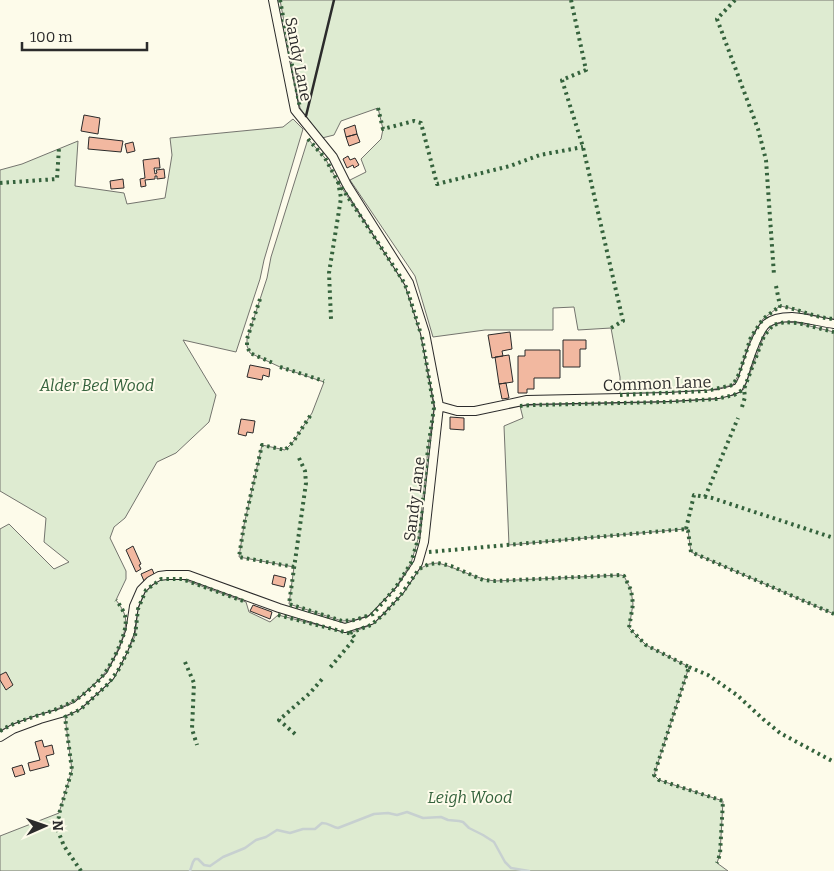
<svg xmlns="http://www.w3.org/2000/svg" width="834" height="871" viewBox="0 0 834 871" font-family="Bitter,serif">
<rect width="100%" height="100%" fill="#fdfbea"/>
<path fill="#deebd1" stroke="#74746e" d="M280,0H834V319C815,318 799,309 780,306L763,319L751,337L739,374L733,385L706,391L620,395V377L611,328L578,330L574,307L553,308V330H485L433,337L415,276L350,180L366,172L361,159L381,139L383,129L378,108L341,121L334,135L322,138L300,108Z
M293,119L303,129L264,260L260,279L236,352L183,340L216,395L209,422L176,453L157,462L125,518L114,527L110,538L126,571V579L116,600C119,604 122,608 124,613C129,623 122,640 118,649C103,684 81,701 46,713C30,718 15,722 0,731V529L9,524L54,569L69,562L44,542L46,518L0,491V170L22,164L78,141L75,186L124,193L127,204L165,198L172,155L170,138L283,127Z
M308,139L325,158L338,182L402,279L407,289L421,334L434,408L428,449L419,536L411,563L396,587L373,614L355,620L342,621L289,604L294,567L239,557L244,525L262,445L285,450L293,442L312,413L324,382L280,367L250,353L247,346V339L267,278L271,257Z
M785,322L798,323L834,332V614L691,552L688,531L685,529L509,545L504,426L523,418L520,406L534,405L664,402L716,399L734,395L744,389L764,336L773,325Z
M438,563C458,568 475,579 495,581L621,575L624,576L631,590L633,604L629,628L646,645L689,667L654,775L659,780L723,801L720,854L717,863L728,871H0V836L59,813L72,770L65,717L81,709L108,684L119,669L135,636L138,609L146,590L161,579H182L246,602L249,612L270,622L278,615L350,633L371,625L384,614L400,596L419,569L429,564Z"/>
<g fill="none" stroke-linecap="round" stroke-linejoin="round">
<path stroke="#c7d0d0" stroke-width="2.5" d="M190,871L193,862L195,859H198L204,865L210,866L223,857L245,848L256,840L266,837L277,830L290,833L303,829H315L322,823C329,823 332,827 338,828L374,814L388,813L397,815L407,812L423,818L441,817L448,820L459,821L463,822L469,828L483,835L494,842L505,862L511,868L529,871"/>
</g>
<path fill="#f2b8a0" stroke="#2b2b2b" d="M84,115L100,118L98,134L81,131Z
M355,125L357,134L346,137L344,129Z
M357,134L360,142L349,146L346,137Z
M89,137L123,141L121,152L88,149Z
M133,142L135,151L127,153L125,144Z
M348,156L350,160L355,158L359,165L354,168L353,165L347,168L343,159Z
M159,158L160,168H154L155,174L157,173L156,170L164,169L165,178L157,179V176H155V179L145,180L146,186L141,187L140,179L145,178L143,160Z
M123,179L124,188L111,189L110,181Z
M510,332L512,349L502,351L503,356L492,358L488,335Z
M563,340H586V349H580V367H563Z
M525,350H560V378H534V389H527V393H518V356H525Z
M509,355L513,382L499,384L495,357Z
M250,365L270,369L269,377L263,375L262,380L247,377Z
M506,383L509,398L502,399L499,384Z
M450,417L464,418V430L450,429Z
M241,419L255,421L253,433L247,432L246,436L238,434Z
M133,546L141,564L139,565L141,569L136,572L126,550Z
M152,569L155,576L144,581L141,574Z
M274,575L286,578L284,587L272,584Z
M253,605L272,612L270,619L250,611Z
M6,672L13,685L6,690L0,680V675Z
M42,740L44,747L52,745L54,754L46,756L49,766L30,771L28,763L40,760L35,742Z
M22,765L25,774L15,777L12,768Z"/>
<g fill="none" stroke-linecap="round" stroke-linejoin="round">
<g stroke="#2b2b2b" stroke-width="10">
<path id="street" d="M439,406L457,411H475L527,400L669,397L718,394L730,391L738,388L742,381C747,366 755,335 766,324C773,318 783,317 792,317C806,318 820,322 834,324
M0,737L13,729L40,719L61,713L77,706L110,676L123,651L130,632L134,606L141,590L150,581L159,576L167,575H188L279,608L345,628L371,620L400,590L418,563L424,542L439,406L425,333L409,283L347,185L333,157L295,110L273,0"/>
</g>
<use href="#street" stroke="#fdfbea" stroke-width="8"/>
<path stroke="#34623c" stroke-width="4" stroke-dasharray="2.5 4" stroke-linecap="butt" d="M280,0L300,108
M571,0L586,70L562,80L583,147L623,321L611,328
M735,0L717,19L758,129L766,160L774,275
M378,108L383,129L414,121L421,123L437,184L510,166L540,155L583,147
M308,139L325,158L338,182L341,198L329,273L331,319
M338,182L402,279L407,289L420,331
M0,183L57,179L59,148
M776,286L780,306C799,309 815,318 834,319
M260,299L247,339V346L250,353L273,363
M280,367L324,381
M620,395L706,391L733,385L739,374L751,337L763,319L780,306
M520,406L534,405L664,402L716,399L734,395L744,389L764,336L773,325L785,322L798,323L834,332
M742,407L745,397L744,389
M299,458L305,471L306,483L289,604L342,621L355,620L373,614L396,587L411,563L419,536L428,449L434,408L422,337
M705,497L738,418
M686,529L694,495L712,498L834,538
M429,552L686,529L688,531L691,552L834,614
M294,567L239,557L244,525L262,445L285,450L293,442L312,413
M278,615L352,634L355,638L328,670
M350,633L371,625L384,614L400,596L419,569L429,564L438,563L451,566L483,580L495,581L621,575L624,576L631,590L633,604L629,628L646,645L689,667L654,775L659,780L723,801L720,854L717,863
M185,662L194,683L192,729L197,745
M689,667L708,675L737,695L763,719L780,733L834,762
M0,731C15,722 30,718 46,713C81,701 103,684 118,649C122,640 129,623 124,613C122,608 119,604 116,600
M295,734L279,720L310,693L323,678
M81,871L64,846L58,831L59,814L72,770L65,717L81,709L108,684L119,669L135,636L138,609L146,590L161,579H182L246,602"/>
<path stroke="#2b2b2b" stroke-width="2.5" d="M306,116L334,0"/>
</g>
<g text-anchor="middle" stroke-width="4" stroke-linejoin="round" paint-order="stroke">
<g font-size="16" fill="#2b2b2b" stroke="#fdfbea">
<text transform="translate(299 59) rotate(79)" y="6">Sandy Lane</text>
<text transform="translate(657 383) rotate(-2)" y="6">Common Lane</text>
<text transform="translate(414 499) rotate(-83)" y="6">Sandy Lane</text>
</g>
<g font-size="16" font-style="italic" fill="#34623c" stroke="#fdfbea">
<text x="97" y="391">Alder Bed Wood</text>
<text x="470" y="803">Leigh Wood</text>
</g>
</g>
<g transform="translate(45 826) rotate(88)" stroke="#fdfbea" stroke-width="4" paint-order="stroke">
<path d="M0-4L9 19L0 12L-9 19Z" fill="#2b2b2b"/>
<text y="-8" font-size="14" font-weight="bold" text-anchor="middle" fill="#2b2b2b">N</text>
</g>
<path d="M22 42v8h125v-8" fill="none" stroke="#2b2b2b" stroke-width="2.5"/>
<text x="30" y="42" font-size="15" fill="#2b2b2b" stroke="#fdfbea" stroke-width="4" paint-order="stroke">100 m</text>
</svg>
